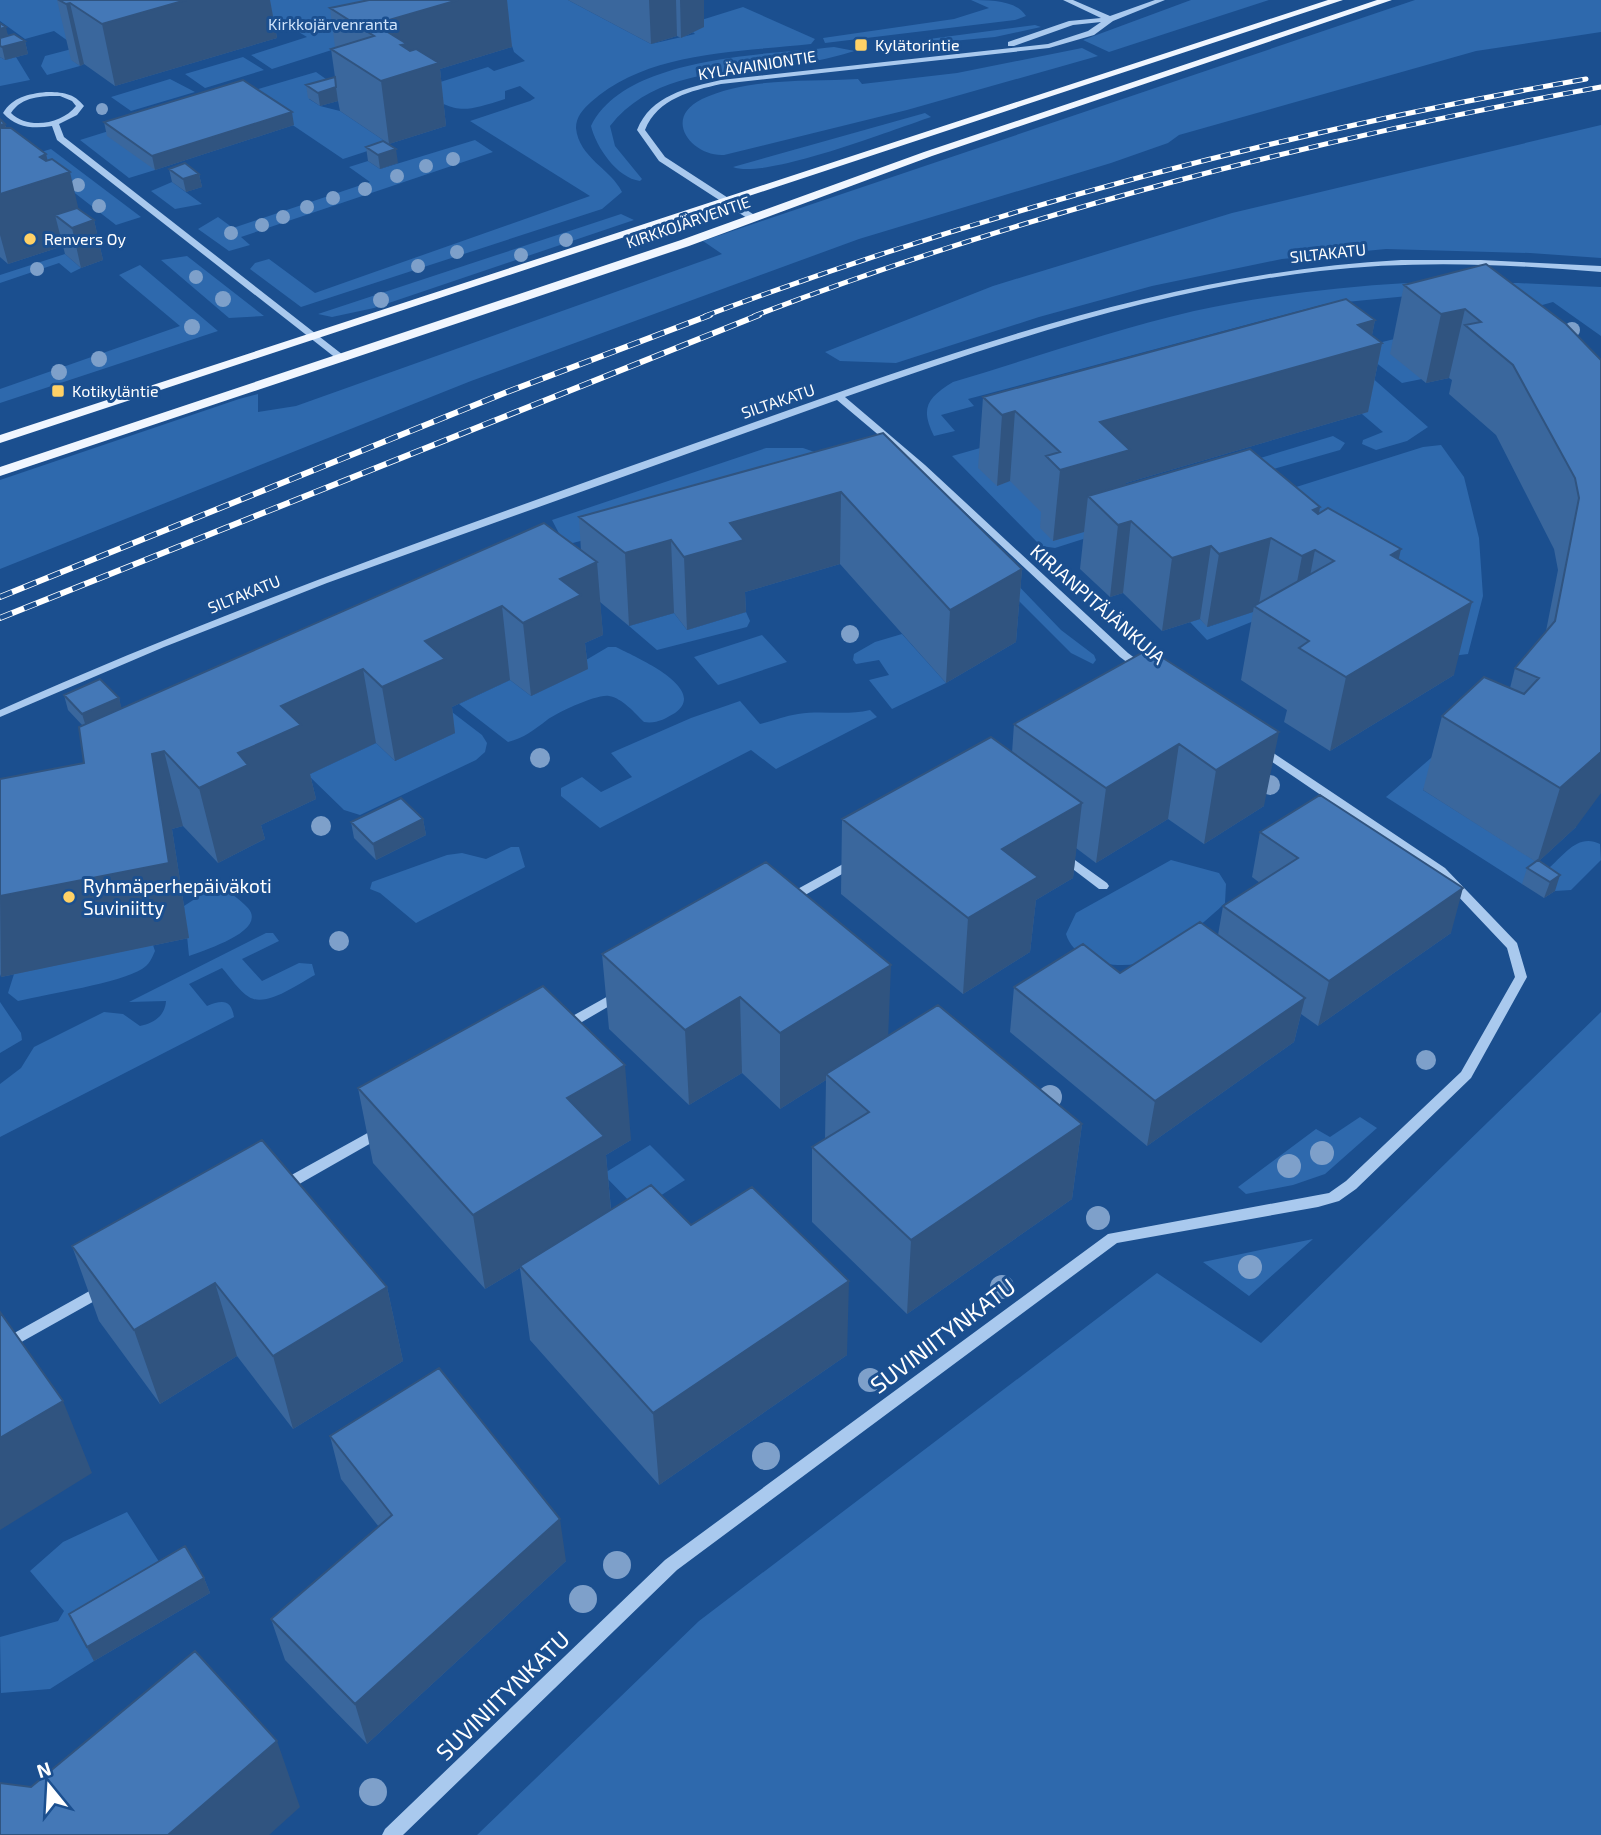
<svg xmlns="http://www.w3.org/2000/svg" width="1601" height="1835" viewBox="0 0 1601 1835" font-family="'Exo 2',sans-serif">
<rect width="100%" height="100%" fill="#1b4f8f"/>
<path fill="#2e69ad" d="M0,0H86L68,41L54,31L25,39L0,21Z
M245,0H386L423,21L272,69L251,55L307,37Z
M497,0H568L651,44L695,34L692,31L695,22L743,7L815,39L811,44C740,52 647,51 591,102C583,109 576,117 576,128C579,158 611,169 622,192L602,209L301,307L250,269L255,263L269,259L315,293L590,196L470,121L530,101L535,98L520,86L505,91V99C461,113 457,114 418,89L488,67L494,71L525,61L514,52Z
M971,0C990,0 1016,0 1026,16L1015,20L825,43L823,38L954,19L989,8Z
M1191,0H1269L1109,52L1083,40Z
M1415,0H1601V32L1476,51L1179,135L1168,143L1111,163L859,239L471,381L0,569V480L239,399L258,394V412L296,406L722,254L703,241Z
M1035,25L1041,27L995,37L931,43L929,39Z
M106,40L72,60L80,66L47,75L41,66L45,56Z
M834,47L855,51C840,55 824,60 808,62C740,73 657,66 610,126L615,146L642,179L640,181C617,178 596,147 591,126C625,56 765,55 834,47Z
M1082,48L1098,56L907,110L724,155C693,157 661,119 702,99C748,77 808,82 858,79L862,84L957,73Z
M0,57L5,60L16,57L30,80L0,86Z
M243,57L264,70L205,88L185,74Z
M316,72L340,89L309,99L320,106L340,111L389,144L343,159L245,93Z
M170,79L195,92L131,111L111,97Z
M925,113L931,117C895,129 764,180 733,167Z
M144,120L155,170L129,178L80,140Z
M1601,125V258L1530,253L1386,249L1282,259L1152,286L1039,317L896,363L840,361L825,352L993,286L1232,213Z
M475,140L493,152L241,237L250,245L229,251L198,229L218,217L233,228L370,182L349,167L368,161L380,169Z
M51,149L141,217L116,225L27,156Z
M172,182L202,204L175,209L151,191Z
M621,214L634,220L374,308L332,317L318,314Z
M65,254L81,268L71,273L59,263L0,283V275Z
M187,256L264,316L229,318L161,260Z
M140,265L218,331L0,403V389L180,326L119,275Z
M1407,283H1518L1601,287V336L1553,302L1528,309L1429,294L1325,304L968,399L974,406L941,415L955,431L934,436C920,408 927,398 953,382C1033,358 1113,330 1194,311C1264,296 1335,287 1407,283Z
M1443,327L1422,379L1402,383L1365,354L1366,346Z
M1344,353L1428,427L1407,441L1376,450L1362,444L1363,440L1383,432L1362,414Z
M1333,436L1345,443L1340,450L1246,477L1234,466Z
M1005,441L1010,481L1127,525L1055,548L1041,546L952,456Z
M1441,445L1464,477L1479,538L1483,596L1468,654L1452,656L1314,566L1242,504L1423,447Z
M766,448H803L826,456L600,536L565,545L552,520Z
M984,550L1061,630L1094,655L1096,660L1093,664L1071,653L972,554Z
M1258,610L1266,616L1207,640L1190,622L1200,619L1208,627Z
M746,612L750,621L747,627L657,650L629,626L674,613L687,630Z
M902,634L946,683L892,709L869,680L889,675L879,660L856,664L853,660L854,654L875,642Z
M762,635L787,662L718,685L694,657Z
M608,647H616C633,656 710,688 675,713C665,719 656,724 644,722C635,713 622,698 609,696C596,694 557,713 547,720C534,730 524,738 508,742L459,704L510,680L531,696L587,669L581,663Z
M740,701L760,724C773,721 785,716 798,714C823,710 845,716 870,710L877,717L776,769L751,750L600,828L561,796V788L582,777L601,792L632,777L611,753L691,718Z
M448,709L482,735L487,743L485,752L476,760L360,815L344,810L308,775L376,743L395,761L455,733Z
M1446,745L1423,790L1548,869C1564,855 1578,833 1600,844L1601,860L1571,890L1555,891L1522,884L1386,797Z
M511,847H519L525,867L416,923L380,893L370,889L372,882L447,855L462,853L486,859Z
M1171,860L1219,873L1226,884L1225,903C1211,917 1168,953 1151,960C1124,971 1075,965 1066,934L1076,913Z
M218,884C227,891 240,899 248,908C268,931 204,950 189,956L184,906Z
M266,933H273L279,941L242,959L262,981L299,963L312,964L315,975C299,983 267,1008 249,997C239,991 230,977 222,968L189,984L207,1006C222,1000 231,999 234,1017L0,1137V1084L21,1068L34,1047L104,1012L123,1014L140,1026C154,1023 165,1016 166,1001L129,1002Z
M153,945L155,951C152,958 149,965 142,969C120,983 47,994 18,1001L8,993L14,974Z
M0,1002L21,1033L22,1040L0,1053Z
M1601,1012V1835H477L699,1621L1157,1273L1261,1343Z
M1360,1117L1377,1128L1325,1174L1293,1185L1246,1194L1238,1187L1316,1129L1330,1137Z
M650,1145L685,1180L638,1210L603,1174Z
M1313,1239L1249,1296L1203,1262Z
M127,1512L167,1574L76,1628L94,1661L50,1689L1,1693L0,1637L58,1621L64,1611L30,1571L63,1542Z"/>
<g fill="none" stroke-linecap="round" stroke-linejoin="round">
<path fill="#a9c9ee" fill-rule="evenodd" d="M1063,0H1073L1110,16L1155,0H1165L1113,21L1094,35L1049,48L721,84C691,91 658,98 645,130L665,157L756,216V220H750L659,161L637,130C651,95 687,88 721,80L1048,44L1088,31L1101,22L1073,25L1014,46H1008V42L1069,21L1101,18Z
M46,92C62,92 74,93 84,106L77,115L59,124L64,137L343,355V359H337L57,140L52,126C34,129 16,128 3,113C13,97 28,94 46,92ZM60,96L72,101L76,106C62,124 28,130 11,113C22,96 42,96 60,96Z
M1401,260H1481L1601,266V272C1508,264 1414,260 1320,271C1157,290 999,343 845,397L925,465L1128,653L1148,668L1149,670L1148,672H1140L1120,657L919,469L837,400L327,583L164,647L0,717V710C226,609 459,527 693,444C922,363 1155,273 1401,260Z
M1260,744L1445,868L1517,943L1527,977L1471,1078L1356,1189L1339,1201L1318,1207L1117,1243L677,1570L403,1835H382L385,1829L665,1560L1108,1234L1329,1193L1346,1181L1461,1072L1515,977L1507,948L1437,874L1256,751L1254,748Z
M1061,850L1107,883L1109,886L1107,889H1099L1057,857L1055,854Z
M854,858L860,862L858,865L791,903H783L781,900L783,897Z
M619,990L623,992L625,995L623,998L570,1029H560L559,1026L560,1023Z
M382,1125L387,1126L389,1130L387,1134L287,1191L282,1192L277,1191L275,1187L277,1183Z
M102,1284L107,1286L109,1290L107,1294L0,1354V1341Z"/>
<path fill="#f0f6ff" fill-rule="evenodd" d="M1328,0H1343L0,443V435Z
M1377,0H1392L932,156L689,246L0,476V467L681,240L924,152Z"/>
<g stroke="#fff" stroke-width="5">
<path id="rail-far1" d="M705,316C991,209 1285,132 1586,79
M754,316C1029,211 1312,140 1601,87"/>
</g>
<g stroke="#fff" stroke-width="6">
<path id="rail" d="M0,597L507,392L710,315
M0,618L759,315"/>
</g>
<use href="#rail-far1" stroke="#1b4f8f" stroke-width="3.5" stroke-dasharray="10" stroke-linecap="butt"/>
<use href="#rail" stroke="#1b4f8f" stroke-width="4.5" stroke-dasharray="13" stroke-linecap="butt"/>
</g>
<g fill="#7ea0ca">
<circle cx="102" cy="109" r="6"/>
<circle cx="453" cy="159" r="7"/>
<circle cx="426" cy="166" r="7"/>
<circle cx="397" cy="176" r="7"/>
<circle cx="78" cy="185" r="7"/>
<circle cx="365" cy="189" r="7"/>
<circle cx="333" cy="198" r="7"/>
<circle cx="99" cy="206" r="7"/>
<circle cx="307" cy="207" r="7"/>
<circle cx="283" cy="217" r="7"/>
<circle cx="262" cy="225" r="7"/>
<circle cx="231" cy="233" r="7"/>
<circle cx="566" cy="240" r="7"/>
<circle cx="457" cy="252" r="7"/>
<circle cx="521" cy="255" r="7"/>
<circle cx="418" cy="266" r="7"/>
<circle cx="37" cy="269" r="7"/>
<circle cx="196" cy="277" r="7"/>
<circle cx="223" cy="299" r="8"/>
<circle cx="381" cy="300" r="8"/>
<circle cx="192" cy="327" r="8"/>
<circle cx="1572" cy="330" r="8"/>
<circle cx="99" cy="359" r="8"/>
<circle cx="59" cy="372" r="8"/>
<circle cx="850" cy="634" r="9"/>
<circle cx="540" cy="758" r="10"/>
<circle cx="1270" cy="785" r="10"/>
<circle cx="321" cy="826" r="10"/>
<circle cx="339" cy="941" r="10"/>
<circle cx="1426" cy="1060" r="10"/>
<circle cx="1050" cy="1097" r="12"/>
<circle cx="1322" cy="1153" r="12"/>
<circle cx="1289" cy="1166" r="12"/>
<circle cx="1098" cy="1218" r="12"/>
<circle cx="1250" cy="1267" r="12"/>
<circle cx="1002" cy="1287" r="12"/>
<circle cx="870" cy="1380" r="12"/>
<circle cx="766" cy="1456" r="14"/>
<circle cx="617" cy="1565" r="14"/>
<circle cx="583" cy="1599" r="14"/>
<circle cx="373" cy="1792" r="14"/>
</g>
<path fill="#3a679d" d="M57,0H270L277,38L115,86L84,64L80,66L71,60Z
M369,0H507L512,47L440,69L446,126L389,144L340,111L338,101L320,106L308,98L306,85L335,77L331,49L335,47L330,8Z
M568,0H704V27L681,38L677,36L651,44Z
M0,23L8,35L25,41L28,54L5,60L0,57Z
M0,119L7,128L46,154L48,161L78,209L94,220L103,260L81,268L65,254L63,246L8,264L0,257Z
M104,122L294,125L155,170L107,136Z
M366,147L398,163L380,169L368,161Z
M169,169L199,174L202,187L186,192L172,182Z
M1404,285L1601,360L1576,827L1539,861L1555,891L1544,898L1522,884L1527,868L1536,862L1423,790L1442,716L1510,688L1515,668L1546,631L1558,570L1554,549L1496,435L1449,394L1452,380L1449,378L1426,383L1390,354Z
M1375,320L1372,335L1382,343L1368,412L1126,483V485L1320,507L1319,514L1399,560L1454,675L1330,751L1284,722L1287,710L1241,680L1253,612L1207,627L1200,619L1162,631L1123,593L1110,597L1080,569L1084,532L1053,541L1040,528L1041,512L1010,481L997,486L978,468L983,397Z
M883,433L1022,569L1016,642L946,683L840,564L745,592L746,612L687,630L674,613L629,626L600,602L603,635L585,643L588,669L531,696L510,680L452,707L455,733L395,761L376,743L310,774L316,799L261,825L265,839L218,863L183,826L172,829L189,938L1,977L0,974V779L84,763L83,726L68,710L64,695L119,698L121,708L581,551L579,517Z
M1149,649L1264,806L1204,844L1168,819L1096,863L1076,848L1073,878L1036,900L1030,952L963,994L841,894L842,819L1012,753L1014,724Z
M423,819L426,835L376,860L354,838L351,822Z
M1260,832L1451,933L1318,1026L1301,1014L1294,1042L1147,1146L1010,1032L1014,987L1120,973L1218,935L1223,906L1260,883L1252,877Z
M602,954L888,1036L1082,1124L1072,1199L907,1314L812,1222V1147L825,1139L826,1080L780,1109L742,1073L689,1105L609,1029Z
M358,1088L631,1140L606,1155L611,1209L691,1225L847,1355L659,1485L530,1340L520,1268L485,1289L373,1163Z
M72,1246L387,1287L403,1361L293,1429L237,1356L160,1404L99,1321Z
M330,1436L566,1561L367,1744L285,1660L271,1619L379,1527L341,1479Z
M204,1578L210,1593L94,1661L69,1614Z"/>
<path fill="#305480" d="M181,0H270L277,38L115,86L102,24Z
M458,0H507L512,47L440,69L446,126L389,144L381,81L375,24Z
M649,0H676L677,36L651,44Z
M680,0H704V27L681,38Z
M70,3L84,64L80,66L66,4Z
M6,27L9,40L0,43V29Z
M25,41L28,54L5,60L2,47Z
M336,87L338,101L320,106L318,93Z
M292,112L294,125L155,170L152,156Z
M5,124L22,187L40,157L46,154L52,178L70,172L82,224L94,220L103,260L81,268L72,228L55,215L63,246L8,264L0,235V125Z
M396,149L398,163L380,169L378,155Z
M199,174L202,187L186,192L183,179Z
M1465,309L1449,378L1426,383L1441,314Z
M1375,320L1370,346L1382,343L1368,412L1126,483L1122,521L1088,496L1084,532L1053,541L1060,470L1100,422L1358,325Z
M1015,411L1010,481L997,486L1002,415Z
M841,492L840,564L745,592L746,612L687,630L684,557L730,523Z
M1320,507L1312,551L1315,550L1301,622L1288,629L1302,556L1313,510Z
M1131,521L1123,593L1110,597L1118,525Z
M1271,538L1258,609L1254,606L1253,612L1207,627L1219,554Z
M671,540L674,613L629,626L625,553Z
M1211,546L1200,619L1162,631L1172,558Z
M1401,549L1385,621L1391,555Z
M597,562L603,635L585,643L588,669L531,696L523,623L560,579Z
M1022,569L1016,642L946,683L950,610Z
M1472,602L1454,675L1330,751L1346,677Z
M502,606L510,680L452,707L455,733L395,761L382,687L425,641Z
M363,669L376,743L310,774L316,799L261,825L265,839L218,863L199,788L238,753L281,706Z
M119,698L123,714L87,730L82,714Z
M1279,732L1264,806L1204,844L1216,770Z
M1179,744L1168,819L1096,863L1106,788Z
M164,751L183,826L172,829L189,938L1,977L0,896L152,754Z
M1601,752V793L1576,827L1537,863L1560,788Z
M1082,803L1073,878L1036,900L1030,952L963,994L968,918L1002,849Z
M423,819L426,835L376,860L373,844Z
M1560,875L1555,891L1544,898L1550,882Z
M1463,888L1451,933L1318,1026L1329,981Z
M891,965L888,1040L826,1074V1080L780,1109V1033Z
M740,997L742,1073L689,1105L685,1030Z
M1305,998L1294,1042L1147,1146L1155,1101Z
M625,1065L631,1140L606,1155L611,1211L520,1266V1268L485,1289L473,1215L567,1098Z
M1082,1124L1072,1199L907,1314L911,1240Z
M849,1281L847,1355L659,1485L653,1413Z
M215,1283L237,1356L160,1404L134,1330Z
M387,1287L403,1361L293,1429L273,1356Z
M63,1401L92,1473L0,1530V1438Z
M560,1519L566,1561L367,1744L355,1704Z
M204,1578L210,1593L94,1661L87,1647Z
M277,1741L300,1807L269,1835H168Z"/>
<path fill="#4478b7" stroke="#305480" stroke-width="2" d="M59,0H186L102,24L70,3L66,4Z
M369,0H458L375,24L407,44L401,45L410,51L416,49L439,63L381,81L331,49L374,36L330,8Z
M0,23L6,27L0,29Z
M14,34L25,41L2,47L0,46V38Z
M335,77L336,87L318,93L306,85Z
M243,80L292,112L152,156L104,122Z
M0,119L5,124L0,125Z
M0,126L2,128H11L46,154L40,157L46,161L52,159L70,172L0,194Z
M383,141L396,149L378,155L366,147Z
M185,163L199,174L183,179L169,169Z
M77,208L94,220L72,228L55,215Z
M1486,264L1566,324L1601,360V752L1560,788L1442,716L1484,677L1524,694L1539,678L1515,668L1555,621L1579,498L1575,478L1513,365L1465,325L1481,322L1465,309L1441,314L1404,285Z
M1346,299L1375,320L1358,325L1382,343L1100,422L1130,450L1060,470L1046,456L1060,452L1015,411L1002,415L983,397Z
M883,433L1022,569L950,610L841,492L730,523L744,540L684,557L671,540L625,553L579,517Z
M1250,449L1320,507L1313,510L1318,514L1328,508L1401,549L1391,555L1472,602L1346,677L1299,648L1309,641L1254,606L1334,561L1315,550L1302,556L1271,538L1219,554L1211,546L1172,558L1131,521L1118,525L1088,496Z
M544,523L597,562L560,579L581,595L523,623L502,606L425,641L445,659L382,687L363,669L281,706L301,725L238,753L248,765L199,788L164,751L152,754L169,863L0,896V779L84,763L79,727Z
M1149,649L1279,732L1216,770L1179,744L1106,788L1014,724Z
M100,679L119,698L82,714L64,695Z
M991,737L1082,803L1002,849L1038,877L968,918L842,819Z
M1320,795L1463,888L1329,981L1223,906L1298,858L1260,832Z
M401,798L423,819L373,844L351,822Z
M1538,860L1560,875L1550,882L1527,868Z
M766,862L891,965L780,1033L740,997L685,1030L602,954Z
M1200,922L1305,998L1155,1101L1014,987L1083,944L1120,973Z
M543,986L625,1065L567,1098L604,1136L473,1215L358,1088Z
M938,1005L1082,1124L911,1240L812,1147L869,1112L826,1074Z
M262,1140L387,1287L273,1356L215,1283L134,1330L72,1246Z
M651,1185L691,1225L752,1187L849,1281L653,1413L520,1266Z
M0,1312L63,1401L0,1438Z
M439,1368L560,1519L355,1704L271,1619L392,1515L330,1436Z
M185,1546L204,1578L87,1647L69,1614Z
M195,1651L277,1741L168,1835H0V1783L31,1787Z"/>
<g fill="#ffd166" stroke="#1b4f8f" stroke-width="2.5">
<rect x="854" y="38" width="14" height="14" rx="3.5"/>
<circle cx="30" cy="239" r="7"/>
<rect x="51" y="384" width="14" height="14" rx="3.5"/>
<circle cx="69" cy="897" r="7"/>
</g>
<g text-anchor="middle" stroke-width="6" stroke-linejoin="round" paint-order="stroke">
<g font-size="16" fill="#cfe3fa" stroke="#1b4f8f">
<text x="333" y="30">Kirkkojärvenranta</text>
</g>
<g font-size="16" fill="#fff" stroke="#1b4f8f" text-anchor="start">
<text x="875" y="51">Kylätorintie</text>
<text x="44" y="245">Renvers Oy</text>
<text x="72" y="397">Kotikyläntie</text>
</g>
<g font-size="16" fill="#fff" stroke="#1b4f8f">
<text transform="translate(757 65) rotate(-9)" y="6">KYLÄVAINIONTIE</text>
<text transform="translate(688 222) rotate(-19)" y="6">KIRKKOJÄRVENTIE</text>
<text transform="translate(1328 253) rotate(-6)" y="6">SILTAKATU</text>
<text transform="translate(778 401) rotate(-19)" y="6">SILTAKATU</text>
<text transform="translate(244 594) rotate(-22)" y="6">SILTAKATU</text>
</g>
<g font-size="19" fill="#fff" stroke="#1b4f8f">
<text transform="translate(1098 604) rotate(41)" y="7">KIRJANPITÄJÄNKUJA</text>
</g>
<g font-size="19" fill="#fff" stroke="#1b4f8f" text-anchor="start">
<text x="83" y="893">Ryhmäperhepäiväkoti<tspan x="83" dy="22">Suviniitty</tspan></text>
</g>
<g font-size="23" fill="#fff" stroke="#1b4f8f">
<text transform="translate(943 1336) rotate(-37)" y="8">SUVINIITYNKATU</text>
<text transform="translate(503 1696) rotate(-44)" y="8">SUVINIITYNKATU</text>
</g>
</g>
<g transform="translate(49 1786) rotate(342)" stroke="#1b4f8f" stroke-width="5" paint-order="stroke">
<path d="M0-5L12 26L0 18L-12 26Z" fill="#ffffff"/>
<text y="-10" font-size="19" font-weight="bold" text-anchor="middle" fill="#ffffff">N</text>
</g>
</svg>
